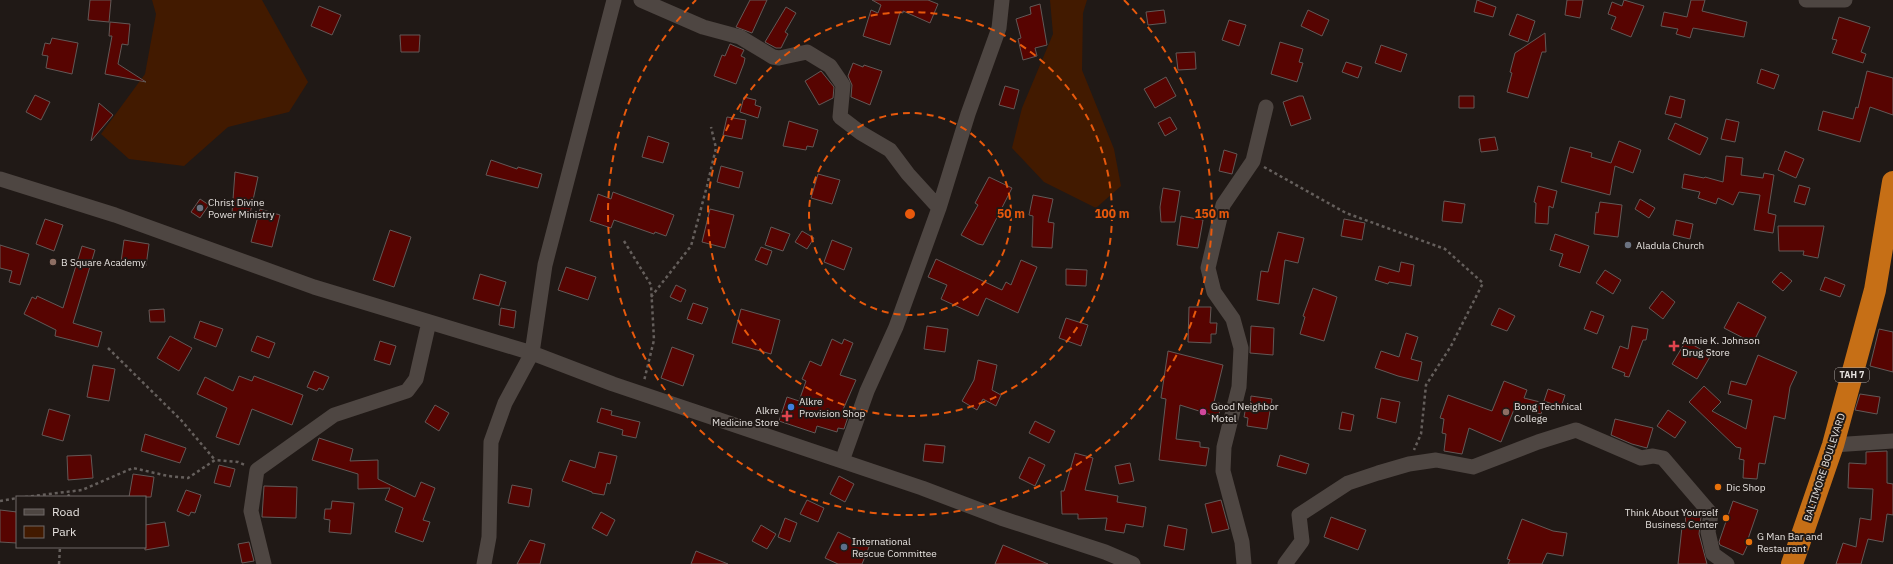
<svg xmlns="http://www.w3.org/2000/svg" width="1893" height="564" viewBox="0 0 1893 564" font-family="'IBM Plex Sans',sans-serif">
<rect width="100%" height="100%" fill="#201916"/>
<path fill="#421a00" d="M152,0H262L308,82L289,112L228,127L184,166L129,159L101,134L145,74L156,14Z
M1050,0H1087L1083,13L1082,70L1114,149L1121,186L1096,208L1044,182L1012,148L1022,108L1053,34Z"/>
<path fill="#570401" stroke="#625957" d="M90,0H111L109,22L88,20Z
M750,0H767L752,33L736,27Z
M872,0H928L938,4L930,23L903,11V13L900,12L890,45L863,36L871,10L878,13L881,5Z
M1477,0L1496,7L1493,17L1474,12Z
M1567,0H1583L1580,18L1565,15Z
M1624,0L1644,6L1631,37L1611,29L1616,17L1608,14L1612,2L1622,6Z
M1691,0H1705L1702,11L1747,22L1744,37L1693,28L1690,38L1676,34L1678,29L1661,26L1664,12L1687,17Z
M1040,4L1047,45L1035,48L1037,56L1023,60L1018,39L1021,38L1016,19L1031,14L1030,7Z
M319,6L341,15L332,35L311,26Z
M786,7L796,13L785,32L788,34L781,48H776L765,42Z
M1164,10L1166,23L1148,25L1146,12Z
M1308,10L1329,20L1322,36L1301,26Z
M1517,14L1535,21L1528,42L1509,35Z
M1839,17L1870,27L1861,52L1866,54L1863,63L1832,53L1837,40L1832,39Z
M1229,20L1246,25L1239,46L1222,40Z
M110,22L130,24L128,45L122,44L118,64L146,82L105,74L112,36H109Z
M1545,33L1546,52H1542L1528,98L1507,92L1512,73L1510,72L1515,53Z
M400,35H420L419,52H401Z
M52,38L78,43L72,74L46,68L48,56L42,55L45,43L50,44Z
M1280,42L1303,49L1299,62L1303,63L1297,82L1271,74Z
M730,44L744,50L741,56L745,58L744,63L736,84L714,76L722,55L725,56Z
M1381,45L1407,54L1401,72L1375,63Z
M1195,52L1196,69L1178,70L1176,53Z
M1346,62L1362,67L1358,78L1342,72Z
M853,63L863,67L864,65L882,71L870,105L851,97L852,85L848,76Z
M1761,69L1779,75L1774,89L1757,83Z
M821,71L834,87L833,98L819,105L805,81Z
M1867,71L1893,78V115L1870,107L1860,142L1818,130L1823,111L1853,119L1856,107L1858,108Z
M1166,77L1176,96L1155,108L1144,89Z
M1005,86L1019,90L1014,109L999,105Z
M35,95L50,102L41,120L26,112Z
M1299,96H1303L1311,119L1291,126L1283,102Z
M1459,96H1474V108H1459Z
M1670,96L1685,100L1681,118L1665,114Z
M744,97L756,100L755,105L761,107L758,118L740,112Z
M99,103L113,115L91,141Z
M727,117L746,120L742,139L723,135Z
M1170,117L1177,129L1165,136L1158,123Z
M1726,119L1739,122L1735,142L1721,139Z
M789,121L818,130L813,147L807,146L806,150L783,146Z
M1675,123L1708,138L1700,155L1668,139Z
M648,136L669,143L663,163L642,157Z
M1495,137L1498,150L1481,152L1479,139Z
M1619,141L1641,150L1633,173L1615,166L1610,195L1561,182L1570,147L1592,153L1591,157L1611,163Z
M1224,150L1237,154L1232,174L1219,171Z
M1785,151L1804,159L1796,178L1778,170Z
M1726,156L1743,158L1741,175L1763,178L1764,173L1774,175L1768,213L1776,215L1773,233L1754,230L1760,195L1739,192L1733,205L1718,198L1716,204L1698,198L1700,192L1682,188L1684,174L1704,178L1705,177L1723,182Z
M491,160L517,169L518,167L542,174L538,188L486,175Z
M721,166L743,172L739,188L717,182Z
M235,172L258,177L250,214L232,213Z
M818,174L840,180L832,204L811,198Z
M989,177L1012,188L983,245L978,244L961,235L978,205L975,203Z
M1799,185L1810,188L1805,205L1794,202Z
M1538,186L1557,191L1553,208L1549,206L1548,224L1535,223L1536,203L1534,202Z
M1163,188L1180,191L1175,222H1161L1160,207Z
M613,192L674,215L666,236L655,232L654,234L614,220L611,228L590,221L598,194L611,199Z
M1033,195L1053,199L1048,222L1054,223L1052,248L1032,247L1033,216L1029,215Z
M200,199L209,205L200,218L191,212Z
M1640,199L1655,208L1649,218L1635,209Z
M1444,201L1465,204L1462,223L1442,221Z
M1600,202L1622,205L1618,237L1594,234L1596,212L1598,213Z
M260,209L280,215L272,247L251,242Z
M710,209L734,215L725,248L702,242Z
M1181,216L1203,220L1198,248L1177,245Z
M45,219L63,225L54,251L36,244Z
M1344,219L1365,223L1362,240L1341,236Z
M1676,220L1693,224L1690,239L1673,235Z
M1778,226H1824L1818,258L1803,255L1804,251H1779Z
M771,227L790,234L783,251L765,245Z
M390,230L411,237L394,287L373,280Z
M802,231L814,238L807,249L795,242Z
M1278,232L1304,238L1298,263L1285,260L1279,304L1257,300L1261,271L1268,272Z
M1555,234L1589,246L1580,273L1559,266L1563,254L1550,250Z
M124,240L149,244L146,266L121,262Z
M832,240L852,248L844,270L824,262Z
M0,245L29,254L20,285L9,282L12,271L0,268Z
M82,246L95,250L73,323L102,332L98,347L55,336L56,330L24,314L32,297L36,299L37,296L63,308Z
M761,247L772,251L767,265L755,260Z
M936,259L1002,290L1006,282L1011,285L1021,260L1037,267L1018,313L986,298L978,316L941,299L947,285L928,277Z
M1401,262L1414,265L1411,286L1389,282L1388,284L1375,280L1379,266L1399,272Z
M566,267L596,277L588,300L558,290Z
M1066,269L1087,270L1086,286L1066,285Z
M1605,270L1621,280L1613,294L1596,283Z
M1781,272L1792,281L1783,291L1772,282Z
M480,274L506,282L499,306L473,299Z
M1825,277L1845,285L1840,297L1820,290Z
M676,285L686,290L681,302L670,297Z
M1313,288L1337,297L1324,341L1300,334L1305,317L1303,316Z
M1662,291L1675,302L1663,319L1649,308Z
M1738,302L1766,317L1753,343L1724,328Z
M693,303L708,308L702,324L687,319Z
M1189,307H1211L1210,323H1217L1216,334H1211V343L1188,342Z
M501,308L516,311L514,328L499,325Z
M1499,308L1515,316L1507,331L1491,325Z
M164,309L165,322H150L149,310Z
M741,309L780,320L771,354L732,343Z
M1591,311L1604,316L1597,334L1584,329Z
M1066,318L1088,325L1081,346L1059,338Z
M200,321L223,329L216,347L194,338Z
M927,326L948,329L945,352L924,349Z
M1251,326L1274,328L1273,355L1250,353Z
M1632,326L1648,329L1646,340H1643L1629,377L1624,376L1625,373L1612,368L1620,346L1628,349Z
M1879,329L1893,332V372L1870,366Z
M1406,333L1418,337L1411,359L1422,362L1418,381L1398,376L1375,368L1381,351L1399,357Z
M170,336L192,348L179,371L157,358Z
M257,336L275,343L269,358L251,351Z
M832,339L842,344L844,339L853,343L840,375L856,380L842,412L849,414L844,429L838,428L837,432L817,426L815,433L779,421L787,397L799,401L806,381L802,379L810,361L821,366Z
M380,341L396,346L390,365L374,360Z
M1686,341L1711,355L1697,379L1672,364Z
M672,347L694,355L683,386L661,378Z
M1168,351L1223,365L1214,402L1222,404L1218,417L1180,405L1176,439L1200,442V447L1209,448L1206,466L1159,460L1166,399L1161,398Z
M1758,355L1797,372L1790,387L1785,419L1774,416L1765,464L1759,463L1757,479L1743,478L1744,460L1739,459L1741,448L1736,447L1689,402L1704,386L1721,402L1712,411L1746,429L1752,400L1728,394L1731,381L1746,385Z
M978,360L997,365L992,390L1001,395L996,406L983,399L977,410L962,401L974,380Z
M93,365L115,369L109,401L87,397Z
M314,371L329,377L323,390L319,388L317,391L307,387Z
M239,376L252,381L254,376L303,395L292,425L252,409L239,445L216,437L227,408L197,394L205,377L233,391Z
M1504,381L1527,390L1524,398L1544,403L1541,414L1515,407L1501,442L1469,428L1462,454L1444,451L1446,434L1442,433L1444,419L1440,418L1448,395L1492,411Z
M1548,389L1565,395L1561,407L1544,401Z
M1860,394L1880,397L1877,414L1855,410Z
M1251,396L1272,399L1267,429L1247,426L1248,418L1244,417L1246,406L1250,407Z
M1381,398L1400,402L1396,423L1377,418Z
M435,405L449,413L439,431L425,422Z
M601,408L612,411L611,415L640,422L636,438L622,435L623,430L597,422Z
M49,409L70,415L63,441L42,435Z
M1668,410L1686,422L1675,438L1657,426Z
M1342,412L1354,415L1351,431L1339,429Z
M1615,419L1653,428L1647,448L1632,444L1611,435Z
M1035,421L1055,431L1049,443L1029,433Z
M145,434L186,448L180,463L141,451Z
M319,438L353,449L350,461L378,460V479L415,497L421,482L435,488L423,520L430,522L423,542L395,532L403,508L385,500L390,488L358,489V474L312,460Z
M925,444L945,446L943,463L923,461Z
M1887,451V483L1893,484V515L1887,514L1883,542L1868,539L1861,564H1836L1843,543L1856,547L1860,518L1871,520L1873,489L1848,488L1849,463L1866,464V452Z
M599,452L617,456L610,484L607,483L604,495L592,493V492L562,481L570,460L595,468Z
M1075,453L1093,458L1085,490L1118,496L1117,502L1146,507L1143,527L1126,524L1124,533L1105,530L1107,518L1078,519V514H1062L1061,491H1064Z
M91,455L93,478L68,480L67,456Z
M1280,455L1309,464L1306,474L1277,466Z
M1029,457L1045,465L1035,486L1019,478Z
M1130,463L1134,481L1119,484L1115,466Z
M219,465L235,469L230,487L214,483Z
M133,474L154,477L151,497H129Z
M839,476L854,484L845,502L830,494Z
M512,485L532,489L529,507L508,503Z
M264,486L297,487L296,518L262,517Z
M186,490L201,495L195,513L191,512L189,516L177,511Z
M807,500L824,508L818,522L800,514Z
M1221,500L1229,529L1212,533L1205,504Z
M332,501L354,503L351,534L329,532L330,520L324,519L325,509H331Z
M1733,501L1758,510L1748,539L1750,540L1743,555L1720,545L1719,542Z
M0,510L17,512V543L0,542Z
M1685,510H1696L1701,517L1699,534L1707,564H1678L1682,527L1686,528Z
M601,512L615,520L607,536L592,528Z
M1331,517L1366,530L1358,550L1324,537Z
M785,518L797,523L790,542L778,537Z
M1522,519L1553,531L1567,533L1563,556L1547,553L1542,564H1508L1510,560L1507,559Z
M165,522L169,546L145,550V525Z
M761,525L776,534L767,549L752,541Z
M1168,525L1187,529L1184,550L1164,546Z
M838,532L869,547L862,564H838L825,558Z
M530,540L545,544L540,564H517Z
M249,542L254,561L242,563L238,544Z
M1003,545L1048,564H995Z
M696,551L728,564H691Z"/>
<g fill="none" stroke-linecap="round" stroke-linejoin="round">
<path stroke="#655f5c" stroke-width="2.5" stroke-dasharray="3 3" stroke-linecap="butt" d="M1264,167L1346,213L1445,249L1483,283L1451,346L1426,385L1421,434L1414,450
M624,241L651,285L654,340L644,381
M651,297L691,246L707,186L716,148L711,127
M108,348L181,420L215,460
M25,497L82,490L133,468L168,476L188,478L215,460L238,462L245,465
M68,497L70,492
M0,501L17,498
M59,564L60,547"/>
<path stroke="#4e4642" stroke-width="15" d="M641,0L703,27L740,37L773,57L779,58L807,52L830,66L843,85L840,117L861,133L890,150L908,174L939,208
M1806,0H1845
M0,179L115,215L314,287L532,353L613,384L922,488L1001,518L1105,552L1133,564
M1833,445L1893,441
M842,461L867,391L896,327L939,208L968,114L999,28L1002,0
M264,564L251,511L257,470L334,415L407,391L416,379L429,322
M484,564L489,537L491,442L505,403L532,353L545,265L614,0
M1244,564L1242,542L1223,471L1224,447L1239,387L1241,348L1233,319L1214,292L1208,268L1223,205L1253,161L1266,107
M1285,564L1302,541L1299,515L1348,483L1378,473L1409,464L1436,460L1473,467L1538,442L1576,430L1641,458L1653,456L1663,458L1711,514L1708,532L1713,554L1727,564"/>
<path stroke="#c66f16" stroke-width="22" d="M1792,564L1833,445L1875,290L1893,182"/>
</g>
<g fill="none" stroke="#e8590c" stroke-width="2" stroke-dasharray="7 5">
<circle cx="910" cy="214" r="101"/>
<circle cx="910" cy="214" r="202"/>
<path d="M1124 0A302 302 0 1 1 696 0"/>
</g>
<g fill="#6b7280" stroke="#201916" stroke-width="1.5">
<circle cx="200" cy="208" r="4"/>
<circle cx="1628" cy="245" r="4"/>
</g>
<g fill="#8d6e63" stroke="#201916" stroke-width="1.5">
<circle cx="53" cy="262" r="4"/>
<circle cx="1506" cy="412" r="4"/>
</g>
<g fill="#e0444e" stroke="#201916" stroke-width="1.5">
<path d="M1672 340h4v4h4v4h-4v4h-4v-4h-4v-4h4z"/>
<path d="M785 410h4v4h4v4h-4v4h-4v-4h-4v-4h4z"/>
</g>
<circle fill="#3f7fe0" stroke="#201916" stroke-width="1.5" cx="791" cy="407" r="4"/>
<circle fill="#d1479c" stroke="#201916" stroke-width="1.5" cx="1203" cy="412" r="4"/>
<g fill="#e8710a" stroke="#201916" stroke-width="1.5">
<circle cx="1718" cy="487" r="4"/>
<circle cx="1726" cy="518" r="4"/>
<circle cx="1749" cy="542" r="4"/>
</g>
<circle fill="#5c6f8a" stroke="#201916" stroke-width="1.5" cx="844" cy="547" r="4"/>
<g text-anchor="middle" stroke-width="4" stroke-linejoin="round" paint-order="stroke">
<rect fill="#201916" stroke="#aba6a3" stroke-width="1" x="1835" y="368" width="34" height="14" rx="3"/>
<g font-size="9" font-weight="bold" fill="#e6e2df">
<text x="1852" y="378">TAH 7</text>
</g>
<g font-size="10" fill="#e6e2df" stroke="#201916" text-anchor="start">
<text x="208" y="206">Christ Divine<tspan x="208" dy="12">Power Ministry</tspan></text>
<text x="1636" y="249">Aladula Church</text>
<text x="61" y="266">B Square Academy</text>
<text x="1682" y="344">Annie K. Johnson<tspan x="1682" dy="12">Drug Store</tspan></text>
<text x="799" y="405">Alkre<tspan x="799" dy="12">Provision Shop</tspan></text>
<text x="1211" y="410">Good Neighbor<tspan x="1211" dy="12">Motel</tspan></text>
<text x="1514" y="410">Bong Technical<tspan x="1514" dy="12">College</tspan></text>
<text x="779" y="414" text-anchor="end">Alkre<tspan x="779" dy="12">Medicine Store</tspan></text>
<text x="1726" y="491">Dic Shop</text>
<text x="1718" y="516" text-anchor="end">Think About Yourself<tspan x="1718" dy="12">Business Center</tspan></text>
<text x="1757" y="540">G Man Bar and<tspan x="1757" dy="12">Restaurant</tspan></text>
<text x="852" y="545">International<tspan x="852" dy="12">Rescue Committee</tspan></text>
</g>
<g font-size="10" fill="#e6e2df" stroke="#201916">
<text transform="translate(1824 467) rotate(-72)" y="4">BALTIMORE BOULEVARD</text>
</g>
</g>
<circle cx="910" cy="214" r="6" fill="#e8590c" stroke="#201916" stroke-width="2"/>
<g font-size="12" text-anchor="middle" font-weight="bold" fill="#e8590c" stroke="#201916" stroke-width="4" stroke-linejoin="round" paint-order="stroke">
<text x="1011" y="218">50 m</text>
<text x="1112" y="218">100 m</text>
<text x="1212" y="218">150 m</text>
</g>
<rect x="16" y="496" width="130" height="52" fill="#201916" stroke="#6f6966"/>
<rect x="24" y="509" width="20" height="6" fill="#4e4642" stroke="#6f6966"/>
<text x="52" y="516" font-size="12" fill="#e6e2df">Road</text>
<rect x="24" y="526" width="20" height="12" fill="#421a00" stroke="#6f6966"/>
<text x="52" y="536" font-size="12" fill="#e6e2df">Park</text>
</svg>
